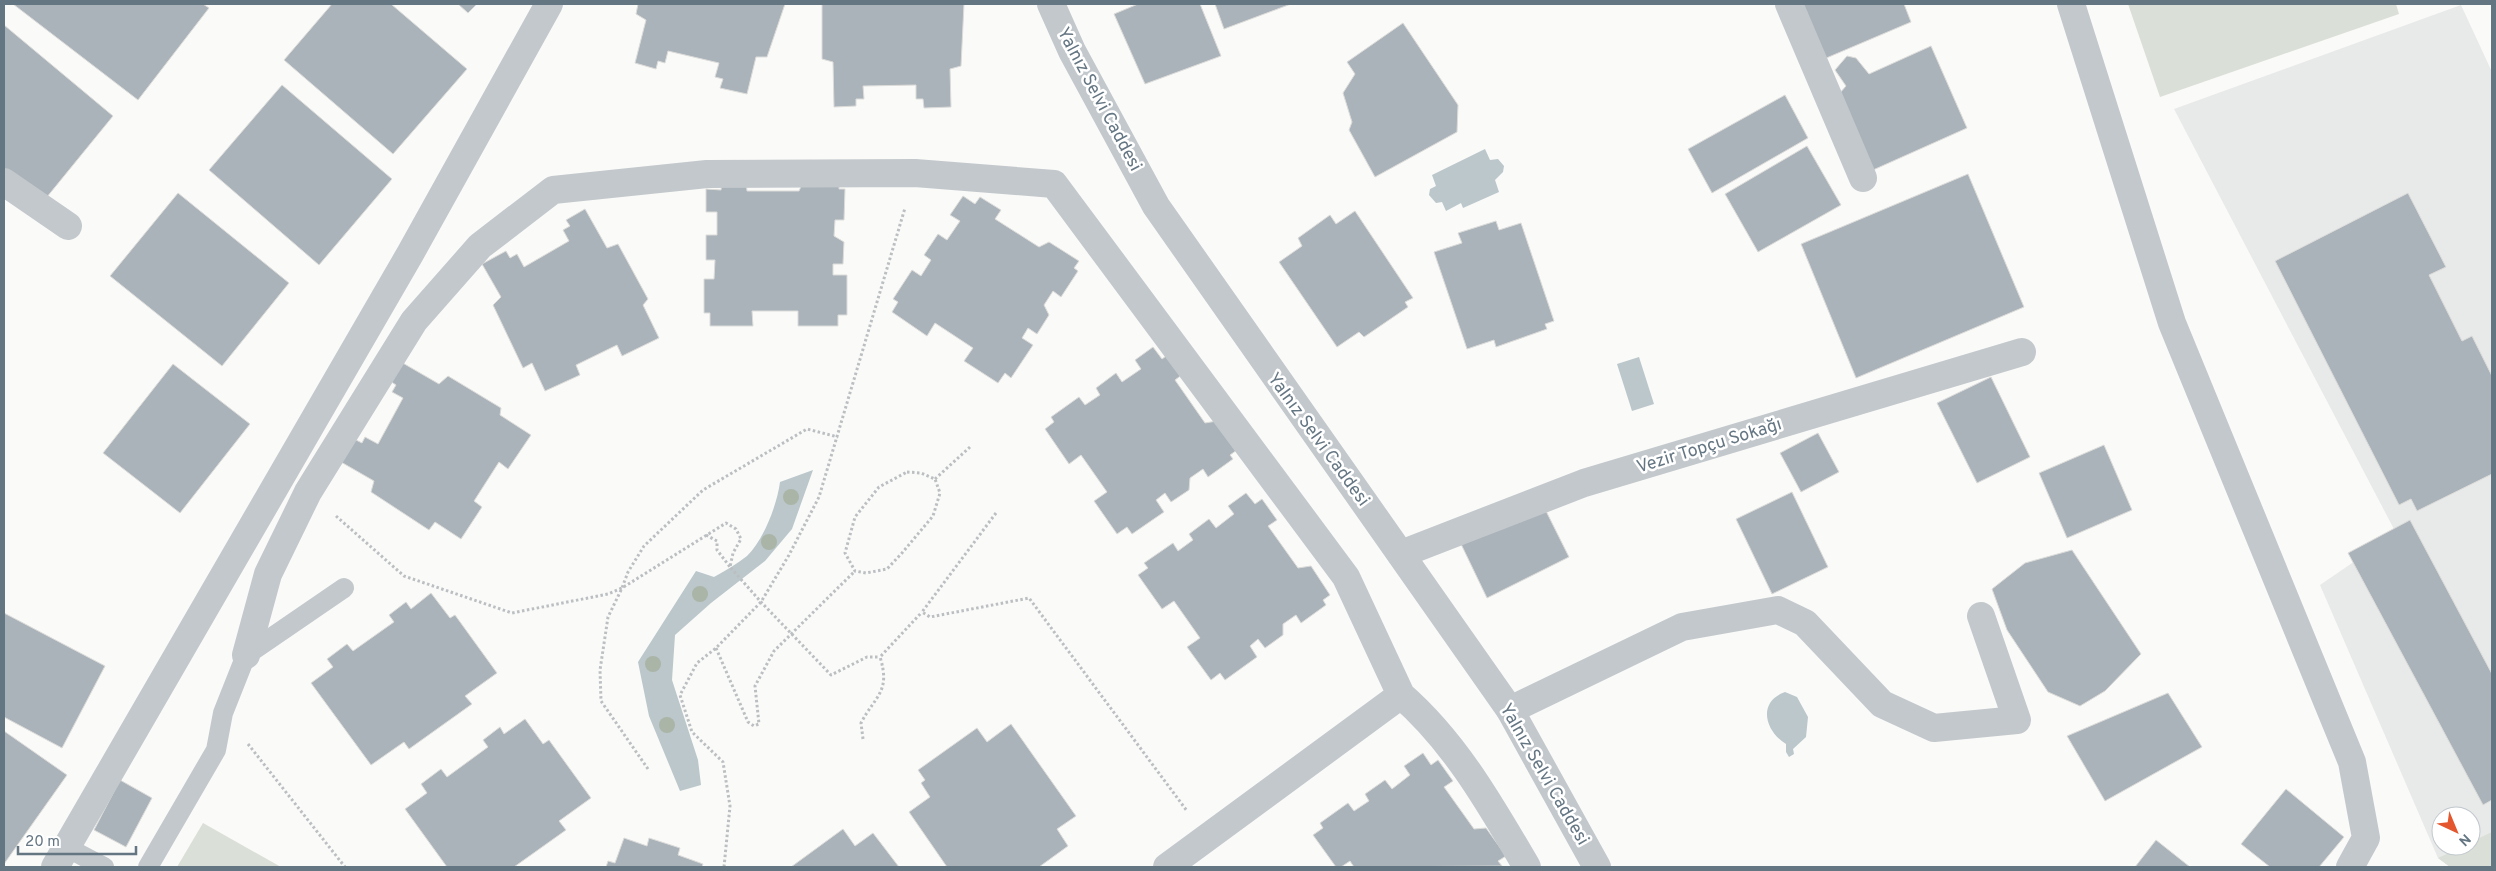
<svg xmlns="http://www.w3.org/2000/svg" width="2496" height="871" viewBox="0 0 2496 871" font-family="Overpass,sans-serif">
<rect width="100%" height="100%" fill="#fafaf8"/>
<path fill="#e8e9e9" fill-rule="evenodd" d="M2461,5L2492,72V867H2450L2438,858L2320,585L2396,533L2174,109ZM2441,816H2471V846H2441Z"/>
<path fill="#dadfd7" d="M2128,4H2396L2399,14L2160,97Z
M203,823L281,867H177Z
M2492,832V867H2450L2438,858L2464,846H2471V842Z"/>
<path fill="#bbc7cb" d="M1485,149L1490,160L1498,159L1504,166L1503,172L1495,180L1499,192L1463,208L1461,203L1446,211L1442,202L1436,203L1429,195L1430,189L1436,186L1432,175Z
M1639,357L1654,404L1632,411L1617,364Z
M813,470L792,529L765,561L711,603L675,635L672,680L698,760L701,785L680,791L649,716L638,662L696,571L714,577C725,571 737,564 747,556C764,539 777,505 780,482Z
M1785,692L1797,697L1808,717L1806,737L1793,749L1794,754L1789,757L1786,752V744C1765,731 1757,702 1785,692Z"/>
<path fill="#aab3b9" stroke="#dcdcda" d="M13,4H203L209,8L138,100Z
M332,4H391L467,69L393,154L284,60Z
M458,4H477L468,13Z
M638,4H785L767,57H756L747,94L720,88L723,79L715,77L719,63L668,51L665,63L658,61L656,69L635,63L646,20L636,14Z
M822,4H964L961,66L950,69L951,107L924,108L923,99H916V85L863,86L864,99H856V106L834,107L833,62L822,59Z
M1138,4H1200L1221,56L1145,84L1114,14Z
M1215,4H1291L1224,29Z
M1801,4H1904L1911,22L1824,59Z
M1403,23L1458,105L1457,132L1375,177L1349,130L1352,122L1343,93L1355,74L1347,62Z
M4,25L113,116L42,203L4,171Z
M1931,46L1967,128L1873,170L1839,94L1846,86L1835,70L1847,56L1856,58L1869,74Z
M282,85L392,179L319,265L209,170Z
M1785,95L1808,138L1712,193L1688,149Z
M1807,146L1841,205L1758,252L1725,194Z
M1968,174L2024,307L1856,378L1801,244Z
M804,180H839V189H845L844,220H835L834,236L844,242L843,264H833V275H847V315H838V326H798V311H752L753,326H710V313H704V279H714L715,260H706V235H717V212H706V189L721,190L722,181H746L747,191H799Z
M178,193L289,283L222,366L110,276Z
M2408,193L2446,267L2429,275L2462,341L2472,336L2492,376V474L2417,511L2411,499L2399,505L2275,261Z
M963,196L975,204L980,197L1001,210L995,219L1039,247L1049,242L1079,261L1074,268L1078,271L1061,297L1053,291L1044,305L1049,315L1037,334L1028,328L1022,338L1033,345L1011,378L1005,373L998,383L964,361L973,348L935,323L927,336L892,312L898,302L893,299L912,270L921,276L931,260L924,255L938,234L947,240L960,221L950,215Z
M585,209L607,248L618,244L648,299L643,305L659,338L622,356L617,345L576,365L580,375L545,391L532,363L523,368L493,305L501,297L482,264L506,251L510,258L517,254L524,267L569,241L563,230L570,226L566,220Z
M1355,211L1413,298L1405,302L1408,307L1364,337L1359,332L1337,347L1279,262L1302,246L1298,238L1330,215L1336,224Z
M1496,221L1499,230L1521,223L1554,321L1545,324L1547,329L1496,347L1494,340L1467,349L1434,252L1462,243L1458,233Z
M1153,347L1162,359L1169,354L1183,374L1175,380L1205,423L1217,421L1237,450L1230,455L1233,459L1208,477L1203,469L1190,478L1189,490L1171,502L1165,493L1156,500L1164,512L1132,534L1127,527L1117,534L1094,501L1107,492L1081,455L1069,464L1045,429L1054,422L1051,417L1079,397L1085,405L1100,395L1096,388L1116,373L1122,382L1141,369L1135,360Z
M401,362L439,384L448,376L501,408L500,415L531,435L508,469L499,462L474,501L482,507L461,539L435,522L429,530L371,492L374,481L341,462L354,439L362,443L365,437L378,444L403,398L392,392L396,385L390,381Z
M173,364L250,424L180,513L103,453Z
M1991,377L2030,457L1977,483L1937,403Z
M1818,433L1839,472L1801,492L1780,453Z
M2104,445L2132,510L2067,538L2039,473Z
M1792,492L1828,567L1772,594L1736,519Z
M1246,493L1255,504L1262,499L1277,520L1268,526L1298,568L1311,566L1330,595L1323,600L1326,605L1301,623L1296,615L1283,624V635L1265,648L1258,639L1250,646L1257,657L1225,680L1220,673L1211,680L1187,647L1200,638L1174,601L1162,609L1138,575L1148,568L1144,563L1173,543L1178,551L1193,540L1189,534L1209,519L1216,528L1234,514L1228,506Z
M1542,503L1569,557L1487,598L1461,544Z
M2410,520L2492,674V800L2483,805L2348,553Z
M2072,550L2141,654L2105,691L2080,706L2048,692L2007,630L1992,589L2025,563Z
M431,593L450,618L455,615L497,673L465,696L472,704L409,749L404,742L371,765L311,683L333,667L327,659L347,644L353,651L394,622L389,615L406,602L411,609Z
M4,613L105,666L62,748L4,717Z
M2168,693L2202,747L2105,801L2067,736Z
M525,719L543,744L549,740L591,798L559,821L566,830L514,867H447L405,809L427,793L421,784L441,769L447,777L488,747L483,740L500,727L504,734Z
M1011,724L1076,816L1057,829L1068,846L1039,867H947L909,812L930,797L921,783L925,780L918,770L977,728L987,742Z
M4,731L67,775L4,864Z
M1423,753L1431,765L1438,760L1453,781L1444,787L1474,829L1486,828L1506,856L1498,861L1502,866L1354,867L1350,861L1341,867H1336L1313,835L1323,828L1320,823L1348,803L1354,811L1369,801L1365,794L1385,780L1392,789L1410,775L1404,766Z
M120,780L152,798L126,847L94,830Z
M2286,789L2344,837L2319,867H2270L2241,844Z
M843,829L855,846L873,833L899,867H791Z
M624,838L647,846L649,838L680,848L678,855L703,864L702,867H606L608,861L615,863Z
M2156,840L2190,867H2135Z"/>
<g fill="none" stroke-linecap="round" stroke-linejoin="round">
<path stroke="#bbbfc2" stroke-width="3" stroke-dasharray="2.5 2.5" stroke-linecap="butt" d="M907,472L921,473L935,479L940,493L933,516L902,553L887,569L866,573L855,571L845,553L855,517L879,487Z
M935,479L970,447
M996,513L922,612L930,617L1029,598L1187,811
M336,516L404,576L512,613L608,594L622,588L726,523L736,529L741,539L733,553L730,567L761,602L831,675L867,657H880
M706,535L717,541V550L730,567
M716,648L748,722L754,726L759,724L755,686L774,651L855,571
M863,739L861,723C875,696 891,692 880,657L922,612
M248,744L345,867
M648,769L601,701L600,670L608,617L622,588L628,572L644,546L703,490L807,429L838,437
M724,867L730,806L723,762L692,732L680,695L697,663L716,648L761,602L789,555L819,497L905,208"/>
<path stroke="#c3c8cc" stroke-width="20" d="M66,847L104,867
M148,867L216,750L223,713L246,655L344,588"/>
<path stroke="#c3c8cc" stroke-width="28" d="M1789,4L1863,178
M2071,4L2172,323L2352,762L2366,838L2350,867
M4,182L68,226
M1401,554L1584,483L2022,352
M246,655L268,574L308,492L414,321L480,246L553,190L707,174L915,173L1054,184L1346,577L1401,695
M1510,710L1682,627L1778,610L1805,623L1882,704L1934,728L2017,720L1981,616
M55,867L410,254L549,4
M1167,867L1401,695C1456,743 1491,806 1527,867"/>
<path stroke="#c3c8cc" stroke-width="28" d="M1051,4L1072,51L1156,206L1510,710L1597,867"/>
</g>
<g fill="#aab4a7">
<circle cx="791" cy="497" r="8"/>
<circle cx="769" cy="542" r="8"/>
<circle cx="700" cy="594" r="8"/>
<circle cx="653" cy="664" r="8"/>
<circle cx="667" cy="725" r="8"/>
</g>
<g text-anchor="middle" stroke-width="5" stroke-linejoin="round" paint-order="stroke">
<g font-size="18" fill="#657683" stroke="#fff">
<text transform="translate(1100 99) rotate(62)" y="6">Yalnız Selvi Caddesi</text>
<text transform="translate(1319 439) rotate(54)" y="6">Yalnız Selvi Caddesi</text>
<text transform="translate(1709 445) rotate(-17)" y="6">Vezir Topçu Sokağı</text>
<text transform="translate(1545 774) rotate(60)" y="6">Yalnız Selvi Caddesi</text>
</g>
</g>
<rect width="2496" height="871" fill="none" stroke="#657683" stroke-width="10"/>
<g transform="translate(2456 831) rotate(136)"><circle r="24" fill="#ffffff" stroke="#c1c8cd"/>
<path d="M0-4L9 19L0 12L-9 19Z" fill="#e4572e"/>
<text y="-8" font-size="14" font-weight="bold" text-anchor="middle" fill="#657683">N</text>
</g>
<path d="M18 846v8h118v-8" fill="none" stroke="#657683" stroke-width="2.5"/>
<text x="25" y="846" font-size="15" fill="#657683" stroke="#ffffff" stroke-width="4" paint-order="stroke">20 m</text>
</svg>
